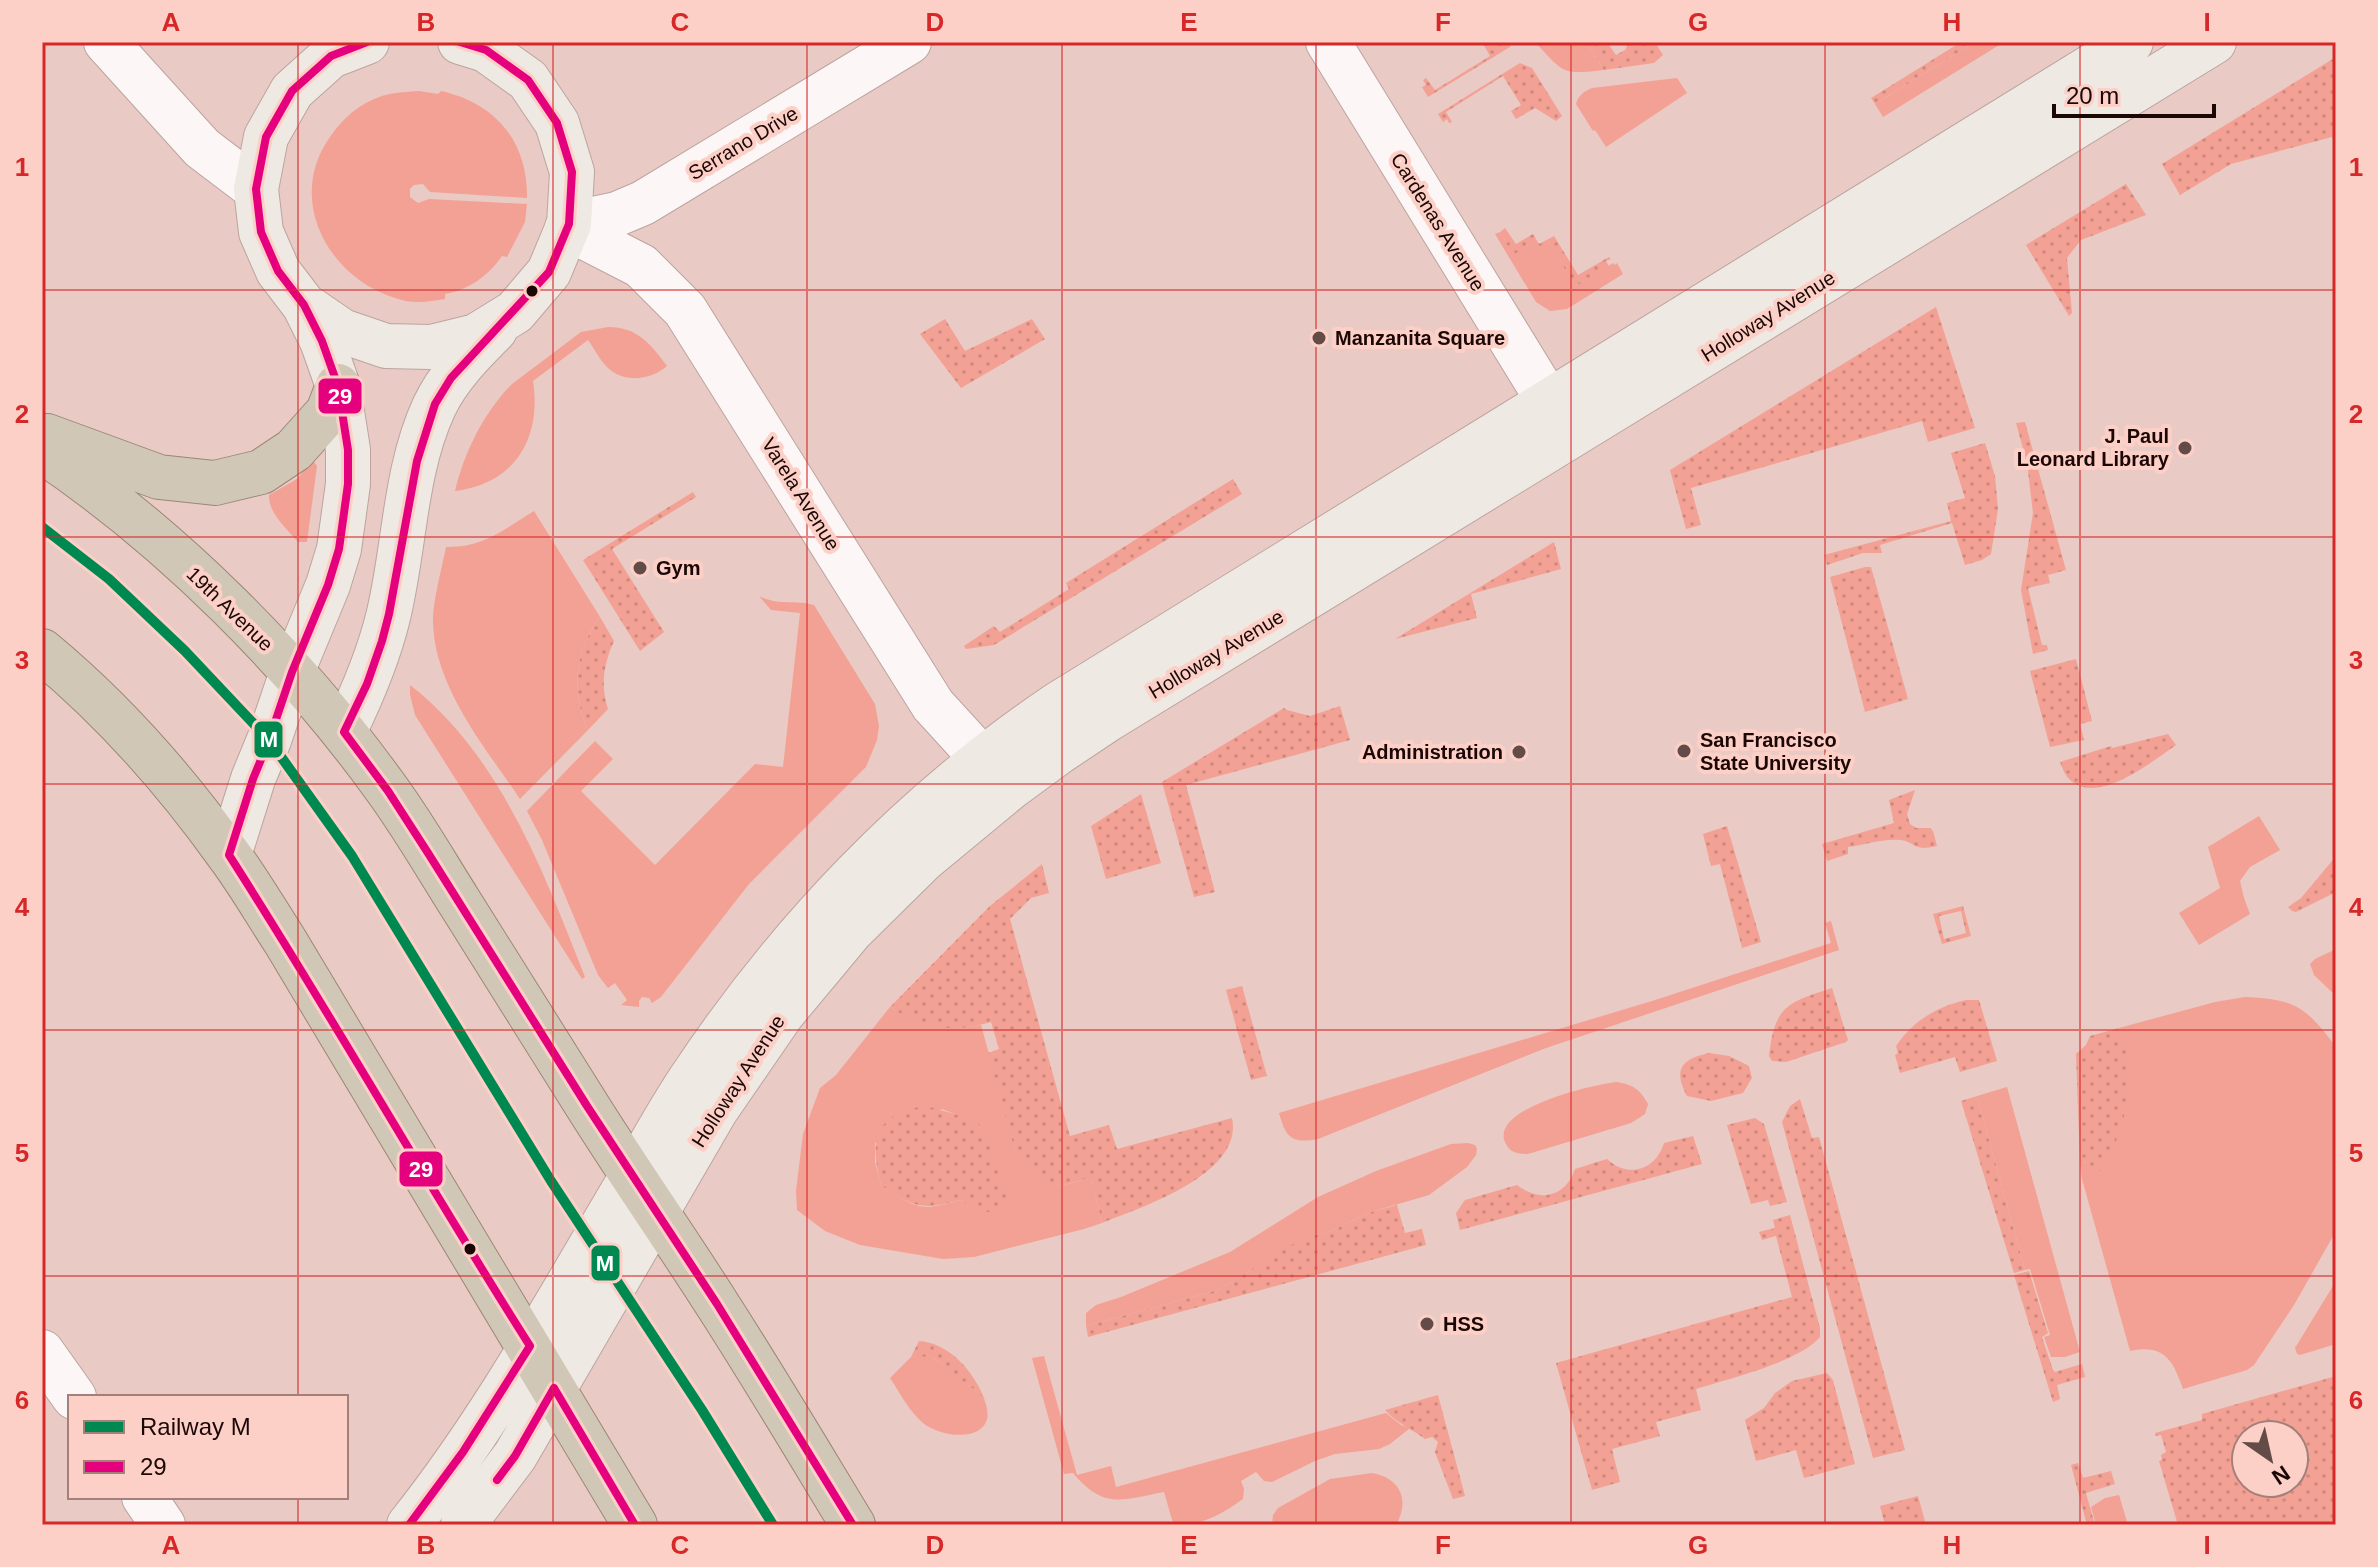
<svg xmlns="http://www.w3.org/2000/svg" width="2378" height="1567" viewBox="0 0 2378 1567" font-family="Helvetica,sans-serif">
<defs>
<pattern id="park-dots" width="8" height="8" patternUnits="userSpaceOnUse" patternTransform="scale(2)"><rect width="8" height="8" fill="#f3a194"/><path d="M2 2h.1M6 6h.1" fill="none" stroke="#d0897e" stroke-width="1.8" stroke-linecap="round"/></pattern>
</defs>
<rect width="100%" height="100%" fill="#e9cac4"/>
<path fill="#f3a194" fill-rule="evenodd" d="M1535,42H1586L1604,70C1561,75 1564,73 1535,42Z
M1975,42H2004L1883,117L1875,104Z
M1677,78L1687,93L1606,147L1595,130L1593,131L1576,104C1578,96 1584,91 1592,88Z
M419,91L438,94L441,91C495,103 528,141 527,198L430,192L423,184L414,185L410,189V197L418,203L429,199L527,204L525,222L507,257L502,256C489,275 469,290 445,294V299C432,301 416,304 402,300C331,282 284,202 330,137C343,118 360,103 382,96C394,92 407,92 419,91Z
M1500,232L1513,254L1530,244L1551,246L1576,286L1613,263L1615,265L1617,263L1623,274L1567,309L1550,311L1536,302L1495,234Z
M608,327C637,327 651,344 667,366C651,380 624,384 607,367C599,359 594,348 588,340L533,381C542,439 514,484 455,491C464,453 484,412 512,384L581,332Z
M314,462L317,466L307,542H298C287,529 268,513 269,495L297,479L310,463Z
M534,511L600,617C574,652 571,691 588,730L520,799C485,747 434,687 433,621C433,600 442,568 446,547C483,548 503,530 534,511Z
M759,596C779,606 794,599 814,605L875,704L879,726L877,740L866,767L749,884L661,997L652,1003L649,998L642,997L639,1001V1007L621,1005L627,1000L615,983L608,988L598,975L542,840L527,811L595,741L613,759L581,791L655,865L755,764L783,767L800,613L771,610Z
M410,685C501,756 544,873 585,977L582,979L415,715L410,695Z
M2259,816L2280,850L2250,867L2240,881L2244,898L2250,914L2199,945L2179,913L2220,888L2208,847Z
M1831,921L1839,950L1546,1048L1318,1139C1292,1144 1286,1138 1279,1113L1652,1001L1831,943L1825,923Z
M2336,949V996L2314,975L2310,964L2315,959Z
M2245,997C2295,999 2306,1007 2336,1047V1231L2294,1305L2254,1365L2247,1370L2183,1389C2173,1360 2164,1344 2130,1351L2082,1179L2080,1163L2086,1161L2099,1171C2110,1158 2115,1142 2120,1125C2132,1087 2132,1066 2119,1028L2215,1002Z
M890,1007C918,1026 948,1031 981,1025L1016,1153C1027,1172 1042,1177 1061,1186L1086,1179L1092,1181L1102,1223L1084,1229L974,1257L943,1259L860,1245L825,1231L797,1210L796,1191L803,1134L820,1088L836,1075ZM942,1109L960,1116L972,1207L960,1200C919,1213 915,1207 881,1185L875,1162V1143Z
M1617,1082C1633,1085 1640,1089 1648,1104L1645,1114L1631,1123L1528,1154C1519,1154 1510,1153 1506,1144C1486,1109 1595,1084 1617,1082Z
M2007,1087L2080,1352L2065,1357H2051L2044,1337L2050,1335L2030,1269L2025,1270L1977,1096Z
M1468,1143L1475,1145L1477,1149L1476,1155L1467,1167L1429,1195L1371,1212L1333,1230L1301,1240L1218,1290L1086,1326V1313L1096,1305L1121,1297L1230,1252L1318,1197L1376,1171L1451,1144Z
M2336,1281V1344L2300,1355L2297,1354L2295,1348Z
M925,1355C937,1360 948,1365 957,1374C962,1378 966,1384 971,1387C976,1391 981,1392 984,1399C1002,1441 947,1442 923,1423C909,1411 900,1393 890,1378L911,1357Z
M1044,1356L1077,1475L1111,1466L1116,1487L1386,1413L1401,1425L1410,1428L1390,1444L1379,1449L1335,1454L1315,1461L1272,1482L1264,1481L1256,1472L1241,1481L1244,1489L1243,1499C1225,1512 1196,1530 1173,1523L1164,1492C1122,1500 1104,1510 1073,1473L1064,1474L1032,1358Z
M1372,1473C1401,1478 1410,1501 1396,1525H1272L1273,1515L1278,1508L1330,1479Z
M2119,1495L2128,1525H2096L2091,1507L2105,1498Z"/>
<path fill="url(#park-dots)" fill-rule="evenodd" d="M1482,42H1511L1510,47L1428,97L1422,87L1426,85L1423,80L1426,78L1435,90L1490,56Z
M1586,42H1607L1616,55L1625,50L1629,42H1655L1663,55L1654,63L1604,70Z
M1961,42H1975L1875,104L1871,98Z
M2336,57V149L2332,137L2231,164L2180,195L2162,164Z
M1520,63L1532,68L1562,116L1556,121L1535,108L1516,119L1511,111L1521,105L1503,76L1446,112L1452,122L1449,123L1447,119L1443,122L1438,114Z
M2126,184L2146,215L2081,240L2067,258L2072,313L2069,316L2026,245Z
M1505,228L1516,244L1533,234L1539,244L1554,236L1578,275L1609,257L1611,259L1606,261L1609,266L1576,286L1551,247L1537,255L1530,244L1513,255L1500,232Z
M1936,307L1975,428L1928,442L1922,421L1691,488L1701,525L1686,529L1670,470Z
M945,319L965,351L1032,319L1045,339L961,388L920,334Z
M2025,422L2066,570L2048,575L2050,583L2028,588L2042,645H2047L2048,650L2033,654L2021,590L2033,513L2027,463L2016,423Z
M1985,443L1995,476L1998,509L1991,554L1982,560L1965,565L1952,523L1880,545L1882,553H1863L1827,565L1824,555L1951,521L1947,503L1965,498L1951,453Z
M1233,479L1242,494L994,645L966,649L964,646L994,626L1000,632L1069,589L1066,583Z
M693,492L696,497L612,549L664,632L640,651L583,560Z
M1554,542L1561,569L1471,594L1477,618L1395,639Z
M1865,567H1871L1908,699L1865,712L1830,577Z
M600,617L614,641C604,663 600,685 608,709L588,730C571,691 574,652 600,617Z
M2076,659L2092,721L2080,724L2084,740L2050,747L2030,671Z
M1340,706L1350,740L1186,785L1215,892L1194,897L1162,782L1284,708L1287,710L1310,716Z
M2168,734L2176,745C2153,761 2102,802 2074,783C2066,778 2063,770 2060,762L2111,746L2112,748Z
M1915,790L1907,814L1910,824L1916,828H1930L1933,831L1937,846C1912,852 1917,842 1900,840C1884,838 1864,845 1848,847V854L1827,861L1822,844L1894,823L1889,800Z
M1141,794L1161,863L1106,879L1091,826Z
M1727,826L1761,942L1742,948L1720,864L1711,866L1703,834Z
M2336,858V892L2296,912L2292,911L2288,907L2301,898L2332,861H2336Z
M1042,864L1049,893L1031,898L1010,919L1070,1136L1109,1125L1117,1149L1232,1118C1244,1174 1142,1207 1102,1223L1092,1181L1085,1179L1061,1186L1043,1180L1027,1169L1016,1154L988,1053L999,1049L991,1022C955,1033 922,1029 890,1007L990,906Z
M1963,906L1971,936L1942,944L1933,914ZM1961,911L1966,933L1944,939L1939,916Z
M1242,986L1267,1076L1251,1080L1226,990Z
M1832,988L1848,1040L1846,1042L1786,1062L1772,1061L1769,1056C1775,1005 1787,1003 1832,988Z
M1966,1000H1979L1997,1061L1960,1072L1955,1057L1900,1073L1895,1055L1898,1053L1896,1046C1913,1021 1936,1007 1966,1000Z
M2119,1028C2123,1039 2128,1051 2129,1064C2133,1095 2119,1146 2100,1171L2091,1170L2086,1161L2080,1163L2076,1054L2086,1045L2090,1036Z
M1709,1053L1729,1056L1749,1066L1752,1078L1743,1093L1711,1101L1687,1096C1673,1070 1681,1059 1709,1053Z
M1977,1096L2025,1270L2014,1273L1961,1101Z
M1800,1099L1812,1138L1819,1137L1905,1450L1873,1458L1782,1122L1790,1106Z
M924,1106C936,1108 946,1112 958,1115C971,1119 977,1119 985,1133L1006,1196C993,1221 979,1212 960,1200C923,1211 912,1207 881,1185C869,1140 874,1115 924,1106Z
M1755,1118L1764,1124L1787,1202L1770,1206L1768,1200L1751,1204L1727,1125Z
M1693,1136L1702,1164L1460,1230L1456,1213L1465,1200L1517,1185C1539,1203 1566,1197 1575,1169L1607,1159C1628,1179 1656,1170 1664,1143Z
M1397,1205L1405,1233L1422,1229L1426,1245L1088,1337L1086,1326L1218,1290L1300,1240L1333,1230L1371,1212Z
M1790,1215L1820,1328V1337C1799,1362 1728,1379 1696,1389L1701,1410L1656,1422L1660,1436L1612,1449L1620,1482L1592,1490L1556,1363L1792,1297L1776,1236L1762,1240L1759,1232L1775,1228L1773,1220Z
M2029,1271L2048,1333L2042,1337L2053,1370L2055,1372L2082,1364L2085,1377L2057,1385L2060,1399L2053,1402L2014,1275Z
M919,1341C950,1343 974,1372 985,1400C980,1393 978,1392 971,1387C949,1373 942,1352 911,1357Z
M1827,1373L1833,1380L1855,1464L1804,1478L1796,1450L1756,1461L1745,1420L1764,1408L1775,1393L1792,1381Z
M2336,1376V1525H2178L2159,1461L2162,1460L2161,1455L2166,1452L2161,1435L2156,1436L2155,1433L2202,1420V1414ZM2246,1435H2294V1483H2246Z
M1438,1395L1465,1496L1453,1499L1435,1452L1438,1442L1432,1437L1425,1439C1412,1429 1396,1423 1385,1410Z
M2078,1463L2083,1478L2111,1471L2115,1484L2086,1493L2095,1525H2087L2071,1465Z
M1918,1496L1926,1525H1885L1880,1506Z"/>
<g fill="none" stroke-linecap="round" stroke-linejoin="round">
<g stroke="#bca4a0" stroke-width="46">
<path id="street" d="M106,42L202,148L256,189
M1328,42L1549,402
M569,224L617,214L643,203L909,42
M567,228L641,266L685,310L933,705L1007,786
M42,1352L74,1397
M144,1497L163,1525"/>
</g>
<g stroke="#bca4a0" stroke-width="46">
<path id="secondary" d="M367,42L331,56L292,91L266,137L256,189L261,232L278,271L304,305L342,331L386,346L431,347L476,336L515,312L549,272L569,224L572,172L557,123L528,80L486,50L460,42
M344,732C362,695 378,658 388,617C405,548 404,472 434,407C448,377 472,353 495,330
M229,855L253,779L269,740L292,672L328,585L339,549L348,484V450L338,386L322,341L304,305
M409,1525C495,1417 562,1293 633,1174C652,1143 669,1111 689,1081C787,933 911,803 1058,704L2131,42
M463,1525L515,1456L716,1110L782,1014L852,930L923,860L1010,788L1059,752L1107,720L2214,42"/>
</g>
<g stroke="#9a8774" stroke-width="46">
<path id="highway" d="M47,436L159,477L215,483L261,472L294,450L328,412L338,386
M42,451C172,538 295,662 386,788C413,825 436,865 460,903C501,968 542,1034 583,1099C626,1168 673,1235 717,1304C764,1377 808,1451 853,1525
M42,651C112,709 175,780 228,854C249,882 266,912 285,941L635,1525"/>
</g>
<use href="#street" stroke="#fcf7f6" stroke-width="44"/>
<use href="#secondary" stroke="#efe9e3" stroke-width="44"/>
<use href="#highway" stroke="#d0c7b7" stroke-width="44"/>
<g stroke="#fdd0c7" stroke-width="14">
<path id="bus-1" d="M367,42L331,56L292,91L266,137L256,189L261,232L278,271L304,305L322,341L338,386L348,450V484L339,549L328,585L292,672L269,740L253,779L229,855C333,1017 427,1184 530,1346L463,1452L409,1525
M460,42L486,50L528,80L557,123L572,172L569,224L549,272L451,378L435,404L417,461L389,614L382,641L367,684L344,732L388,791L428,853L587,1106L717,1304L853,1525
M497,1480L515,1456L554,1388L635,1525"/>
</g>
<use href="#bus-1" stroke="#e5007d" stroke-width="8"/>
<g stroke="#fdd0c7" stroke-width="16">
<path id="rail-1" d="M42,527L109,579L185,651L269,740L352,856L551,1181L702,1410L773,1525"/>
</g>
<use href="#rail-1" stroke="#008851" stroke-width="10"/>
</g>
<path fill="none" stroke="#d62828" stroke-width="2" stroke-opacity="0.55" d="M298,42V1397M553,42V1525M807,42V1525M1062,42V1525M1316,42V1525M1571,42V1525M1825,42V1525M2080,42V1525M42,290H2336M42,537H2336M42,784H2336M42,1030H2336M42,1276H2336M298,1497V1525"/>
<g fill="#1b0806" stroke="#fdd0c7" stroke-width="3">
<circle cx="532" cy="291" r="7"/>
<circle cx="470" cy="1249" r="7"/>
</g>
<g fill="#634c48" stroke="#fdd0c7" stroke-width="3">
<circle cx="1319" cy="338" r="8"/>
<circle cx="2185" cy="448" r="8"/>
<circle cx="640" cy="568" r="8"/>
<circle cx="1684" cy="751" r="8"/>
<circle cx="1519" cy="752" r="8"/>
<circle cx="1427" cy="1324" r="8"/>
</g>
<g text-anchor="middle" stroke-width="8" stroke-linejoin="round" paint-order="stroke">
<g font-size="20" fill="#1b0806" stroke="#fdd0c7">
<text transform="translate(743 143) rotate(-31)" y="7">Serrano Drive</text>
<text transform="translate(1438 222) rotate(58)" y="7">Cardenas Avenue</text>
<text transform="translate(1768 316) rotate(-32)" y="7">Holloway Avenue</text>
<text transform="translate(801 494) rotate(58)" y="7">Varela Avenue</text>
<text transform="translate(230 609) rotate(44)" y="7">19th Avenue</text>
<text transform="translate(1216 654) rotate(-31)" y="7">Holloway Avenue</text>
<text transform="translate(738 1081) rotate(-57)" y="7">Holloway Avenue</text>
</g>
<g font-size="20" font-weight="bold" fill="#1b0806" stroke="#fdd0c7" text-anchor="start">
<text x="1335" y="345">Manzanita Square</text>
<text x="2169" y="443" text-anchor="end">J. Paul<tspan x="2169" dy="23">Leonard Library</tspan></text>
<text x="656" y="575">Gym</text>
<text x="1700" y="747">San Francisco<tspan x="1700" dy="23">State University</tspan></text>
<text x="1503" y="759" text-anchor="end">Administration</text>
<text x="1443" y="1331">HSS</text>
</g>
</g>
<g stroke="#fdd0c7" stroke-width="3">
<rect x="317" y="377" width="46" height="38" rx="8" fill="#e5007d"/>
<rect x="253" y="720" width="31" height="39" rx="8" fill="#008851"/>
<rect x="398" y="1150" width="46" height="38" rx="8" fill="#e5007d"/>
<rect x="590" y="1244" width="31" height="38" rx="8" fill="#008851"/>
</g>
<g font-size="22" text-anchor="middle" font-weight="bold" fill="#fff">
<text x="340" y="404">29</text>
<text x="269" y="747">M</text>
<text x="421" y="1177">29</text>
<text x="605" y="1271">M</text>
</g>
<rect width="2378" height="1567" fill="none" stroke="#fdd0c7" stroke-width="88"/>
<rect x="68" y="1395" width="280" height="104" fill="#fdd0c7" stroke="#a3807a" stroke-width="2"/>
<rect x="84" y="1421" width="40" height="12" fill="#008851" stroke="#a3807a" stroke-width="2"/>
<text x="140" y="1435" font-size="24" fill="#1b0806">Railway M</text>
<rect x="84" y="1461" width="40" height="12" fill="#e5007d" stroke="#a3807a" stroke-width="2"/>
<text x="140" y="1475" font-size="24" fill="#1b0806">29</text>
<g transform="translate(2270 1459) rotate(146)"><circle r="38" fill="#fdd0c7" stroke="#a3807a" stroke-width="2"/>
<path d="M0-6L14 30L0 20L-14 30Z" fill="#634c48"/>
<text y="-12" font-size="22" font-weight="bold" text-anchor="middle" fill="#1b0806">N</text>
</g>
<path d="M2054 104v12h160v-12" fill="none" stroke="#1b0806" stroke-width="4"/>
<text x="2066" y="104" font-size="24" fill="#1b0806" stroke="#fdd0c7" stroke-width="6" paint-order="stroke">20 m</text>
<rect x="44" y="44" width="2290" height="1479" fill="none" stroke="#d62828" stroke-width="3"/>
<g font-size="26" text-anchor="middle" font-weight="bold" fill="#d62828">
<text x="171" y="31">A</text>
<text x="426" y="31">B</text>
<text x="680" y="31">C</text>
<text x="935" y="31">D</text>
<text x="1189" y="31">E</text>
<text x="1443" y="31">F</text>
<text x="1698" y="31">G</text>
<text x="1952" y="31">H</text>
<text x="2207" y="31">I</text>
<text x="22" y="176">1</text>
<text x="2356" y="176">1</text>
<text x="22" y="423">2</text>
<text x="2356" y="423">2</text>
<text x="22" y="669">3</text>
<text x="2356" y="669">3</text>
<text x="22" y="916">4</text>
<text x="2356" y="916">4</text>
<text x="22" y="1162">5</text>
<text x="2356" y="1162">5</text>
<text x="22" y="1409">6</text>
<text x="2356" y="1409">6</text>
<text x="171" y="1554">A</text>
<text x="426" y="1554">B</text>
<text x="680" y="1554">C</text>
<text x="935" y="1554">D</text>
<text x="1189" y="1554">E</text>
<text x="1443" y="1554">F</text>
<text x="1698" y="1554">G</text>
<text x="1952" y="1554">H</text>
<text x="2207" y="1554">I</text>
</g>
</svg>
